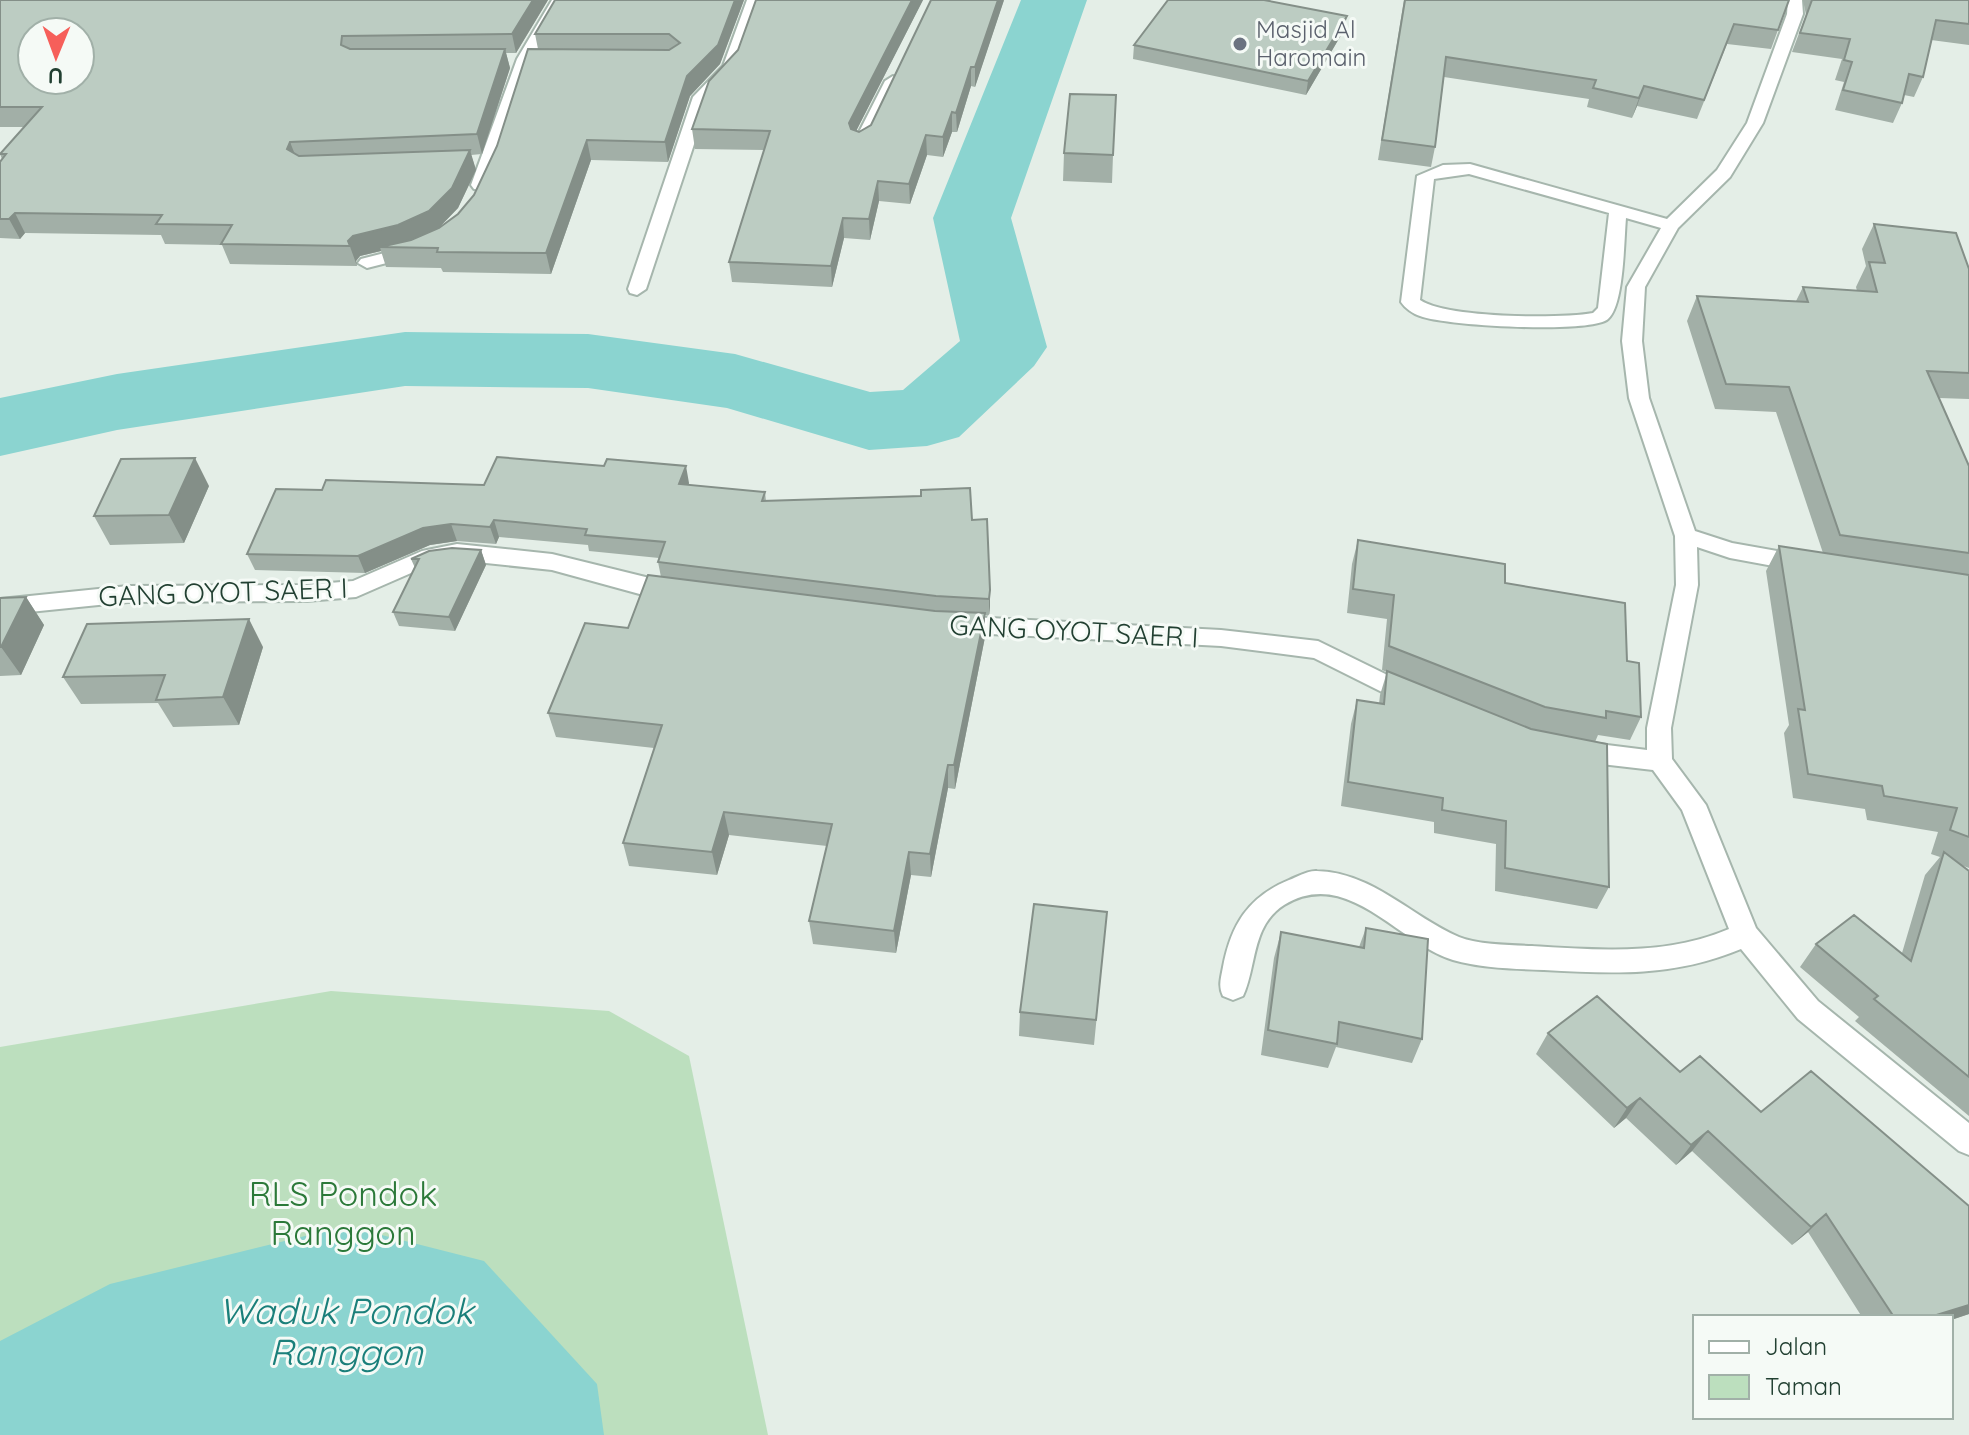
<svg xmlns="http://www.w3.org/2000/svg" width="1969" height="1435" viewBox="0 0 1969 1435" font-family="Quicksand,sans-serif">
<rect width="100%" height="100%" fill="#e4eee7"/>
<path fill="#bcdfbe" d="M331,991L609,1011L689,1056L768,1435H0V1047Z"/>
<path fill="#8bd4d0" d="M346,1226L484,1261L597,1384L604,1435H0V1341L110,1284Z"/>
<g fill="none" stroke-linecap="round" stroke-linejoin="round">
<path fill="#8bd4d0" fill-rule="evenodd" d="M1021,0H1087L1011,218L1047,347L1034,366L959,437L927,446L869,450L727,408L588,388L405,386L117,430L0,456V398L117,374L405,332L588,334L735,354L870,392L903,390L960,341L933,218Z"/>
<g stroke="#a6b6ad" stroke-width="4">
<path id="minor" d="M552,0H566L533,59L489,185L480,190L474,189L471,185L517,59Z
M747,0H761L738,68L709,99L646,289L637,295L630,293L628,289L693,97L723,66Z
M1788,0H1802L1803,14L1763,123L1730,177L1678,228L1645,287L1642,341L1649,398L1695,531L1732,543L1805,556L1813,559L1816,564L1813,569L1805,572L1730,558L1697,547L1698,585L1671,728L1672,759L1706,805L1756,928L1818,1001L1969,1123V1155L1959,1151L1798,1019L1741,949C1674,977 1614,974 1544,970C1514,969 1481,968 1453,960C1397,943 1348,866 1284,905C1251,926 1257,966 1243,996L1233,1000L1223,996C1218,986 1221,978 1223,967C1231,925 1248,897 1289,880C1297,877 1308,870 1317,871C1372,872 1412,917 1459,937C1479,945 1510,945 1532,946C1599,950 1666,956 1729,929L1682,810L1653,770L1575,761L1566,758L1563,751L1566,744L1575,741L1647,750V728L1676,585L1675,536L1629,398L1622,341L1627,287L1661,228L1626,218C1624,241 1624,305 1608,319C1592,334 1444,326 1420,316C1413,314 1405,308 1401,302L1417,176L1443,165L1470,164L1667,219L1717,170L1747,123L1787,14ZM1469,174L1609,213L1598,308L1593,313C1559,319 1446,318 1420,300L1434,179Z
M893,76L901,81L869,144L861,149L855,148L853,144L885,81Z
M416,245L422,246L425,250L422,254L367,268L358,263L361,259Z
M457,544L552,554L682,586L685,592L682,598L674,600L647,596L552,570L457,560L434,563L356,597L306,601L128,602L0,615V599L128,586L306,585L353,581L422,551Z
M953,616L1221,630L1318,641L1420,691L1424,697L1420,703L1412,706L1404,703L1314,658L1221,646L953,632L945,630L942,624L945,618Z"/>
</g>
<use href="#minor" fill="#fff" fill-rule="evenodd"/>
</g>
<path fill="#a2afa7" d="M0,0H548L516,53H506L510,68L482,154L471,155L476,170L458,208L437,229L458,214L474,195L497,146L538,49L535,34L744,0L720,64L690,96L668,162L591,160L551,274L443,272L441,268L386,267L381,251L360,256L356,261L357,266L230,264L222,245L165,244L161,235L25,233L20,239L0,238V162L2,159L0,154L24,127H0Z
M756,0H923L856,131L859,132L871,125L1004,0L975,87L971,86L957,132H952L943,157L927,155L910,204L879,201L870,240L844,238L832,287L732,282L729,262L764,150L695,149L692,129L738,50Z
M1404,0H1789L1771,49L1727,44L1697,119L1637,106L1632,118L1587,107L1589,99L1444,77L1435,147L1431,167L1378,160Z
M1803,0H1969V45L1931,40L1923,77L1914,97L1904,95L1902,103L1893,123L1835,110L1844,82L1835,80L1842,59L1792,52L1806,15Z
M1344,30L1306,95L1133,59L1134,45Z
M1064,153L1113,155L1112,183L1063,181Z
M1874,224L1969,269V399L1939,398L1969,466V868L1961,865L1969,871V1116L1855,1021L1859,1017L1800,967L1816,944L1902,953L1925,875L1940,857L1931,854L1938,832L1867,820L1865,809L1793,798L1784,733L1789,725L1766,571L1779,546L1823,553L1776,412L1715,409L1687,321L1697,296L1796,301L1803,287L1857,291L1856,287L1866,266L1862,249Z
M689,483L688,485L765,492L766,501L972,520L990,590V606L989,616L985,615V637L955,789L948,788L931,877L911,875L896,953L813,944L809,921L827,846L729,835L717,875L629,866L623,843L654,748L556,737L548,713L628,628L661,577L658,562L659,558L589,551L588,545L499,537L496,544L457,541L430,545L365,573L255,570L247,554L322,490L484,485Z
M209,486L184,543L110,545L94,516Z
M1358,540L1505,583L1627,661L1641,717L1630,740L1598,735L1595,742L1609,887L1597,909L1495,891L1496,844L1434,833V822L1341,806L1351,724L1357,700L1379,704L1380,695L1387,672L1382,670L1387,619L1347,613L1352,564Z
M481,550L486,565L455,631L399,626L393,612L415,568L411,559Z
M26,597L44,625L21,675L0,676V598Z
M263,647L239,725L173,727L158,703L81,704L63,677Z
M1107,912L1094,1045L1019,1036L1020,1012Z
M1366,928L1422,1039L1412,1063L1336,1047L1328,1068L1261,1055L1274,958L1281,932L1359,947Z
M1548,1033L1680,1072L1969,1314L1951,1320V1317H1862L1808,1232L1792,1245L1692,1151L1676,1165L1626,1118L1614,1128L1536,1054Z"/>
<path fill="#848f88" d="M533,0H548L516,53L512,34Z
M735,0H744L720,64L690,96L668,162L665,142L687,76Z
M912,0H923L850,143L849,123Z
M998,0H1004L975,87V67Z
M1347,16L1344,30L1306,95L1308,81Z
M505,49L510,68L482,154L477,134Z
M971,67V86L957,132L956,113Z
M1644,86L1637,106L1632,118L1639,98Z
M952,112V132L943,157V137Z
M926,135L927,155L910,204L909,184Z
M587,140L591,160L551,274L546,253Z
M290,142L298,162L287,149Z
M470,150L476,170L458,208L435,232L404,245L380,247L381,251L360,256L356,261L357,266L348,241L353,236Z
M878,181L879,201L870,240L869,219Z
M15,213L25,233L20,239L9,219Z
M843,218L844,238L832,287L831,266Z
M195,458L209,486L184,543L169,515Z
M686,466L689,483L683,501L679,484Z
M494,520L499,537L496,544L490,527Z
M451,524L457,541L430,545L365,573L358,556L423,528Z
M481,550L486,565L455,631L449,617Z
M990,590V606L989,616V599Z
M26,597L44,625L21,675L1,647Z
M985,613V637L955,789L954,765Z
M249,619L263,647L239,725L223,697Z
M948,765V788L931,877L930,854Z
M724,812L729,835L717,875L712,852Z
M909,852L911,875L896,953L894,931Z
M1640,1098L1626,1118L1614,1128L1627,1108Z
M1708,1131L1692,1151L1676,1165L1691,1145Z
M1826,1214L1808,1232L1792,1245L1811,1227Z
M1969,1305V1314L1951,1320V1317H1930Z"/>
<path fill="#bcccc2" stroke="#848f88" stroke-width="2" fill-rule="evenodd" d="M0,0H533L512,34L342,36L341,45L350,49H505L477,134L290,142L287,149L299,156L470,150L452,188L429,211L398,225L353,236L348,241L350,246L221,244L232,225L156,224L162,215L15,213L9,219H0V162L6,154H0L42,107H0ZM32,32H80V80H32Z
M555,0H735L718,45L687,76L665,142L587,140L546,253L437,252L438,248L380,247L411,240L439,228L458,214L474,195L497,146L528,49L669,50L680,43L669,34H535Z
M756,0H912L849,123L851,129L859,132L871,125L931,0H998L975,67H971L956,113L952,112L943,137L926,135L909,184L878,181L869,219L843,218L831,266L729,262L770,131L692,129L709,81L738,50Z
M1168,0H1264L1347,16L1308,81L1134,45Z
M1405,0H1789L1778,30L1734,24L1704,100L1644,86L1639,98L1593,88L1596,80L1446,57L1435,147L1382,140Z
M1812,0H1969V24L1936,20L1923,77L1909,74L1902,103L1843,90L1852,62L1844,60L1850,39L1800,33Z
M1070,94L1116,95L1113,155L1064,153Z
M1874,224L1956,233L1969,269V373L1927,371L1969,466V553L1840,535L1789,387L1726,384L1697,296L1808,302L1803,287L1877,292L1869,262L1885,263Z
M497,457L604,466L607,459L686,466L679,484L765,492L762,501L921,496V490L970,488L972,520L987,519L990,590L989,599L936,596L658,562L665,542L585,535L587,529L494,520L490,527L451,524L423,528L358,556L247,554L276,489L322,490L326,480L484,485Z
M195,458L169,515L94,516L121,459Z
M1358,540L1505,564V583L1625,603L1627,661L1639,663L1641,717L1606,711V718L1545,707L1389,646L1394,595L1353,589Z
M1779,546L1969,575V837L1950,830L1957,808L1884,796L1882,786L1808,774L1798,709L1805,710Z
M452,548L481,550L449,617L393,612L419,559H411L429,551Z
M648,575L935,611L985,613L954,765H948L930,854L909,852L894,931L809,921L832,824L724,812L712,852L623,843L662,725L548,713L585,623L628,628Z
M26,597L1,647H0V598Z
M249,619L223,697L156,700L165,675L63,677L87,624Z
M1387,671L1531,729L1607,744L1609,887L1505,868L1506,821L1442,810L1443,798L1348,782L1357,700L1384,704Z
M1944,852L1969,871V1077L1874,999L1878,996L1816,944L1854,915L1911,961Z
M1034,904L1107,912L1096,1020L1020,1012Z
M1366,928L1428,939L1422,1039L1339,1022L1337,1044L1268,1030L1281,932L1364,948Z
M1597,996L1680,1072L1700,1056L1761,1112L1811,1071L1969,1206V1305L1930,1317H1894L1826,1214L1811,1227L1708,1131L1691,1145L1640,1098L1627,1108L1548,1033Z"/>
<circle fill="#6b7280" stroke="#f5faf6" stroke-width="3" cx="1240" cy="44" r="8"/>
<g text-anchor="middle" stroke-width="6" stroke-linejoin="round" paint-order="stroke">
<g font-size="24" fill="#5b616d" stroke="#f5faf6" text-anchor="start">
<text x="1256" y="38">Masjid Al<tspan x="1256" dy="28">Haromain</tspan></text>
</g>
<g font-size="28" fill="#224032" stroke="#f5faf6">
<text transform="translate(223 592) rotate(-2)" y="10">GANG OYOT SAER I</text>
<text transform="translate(1074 631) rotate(3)" y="10">GANG OYOT SAER I</text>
</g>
<g font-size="34" fill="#2b7939" stroke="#f5faf6">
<text x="343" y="1206">RLS Pondok<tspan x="343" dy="39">Ranggon</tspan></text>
</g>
<g font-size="36" font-style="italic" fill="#1a7f7a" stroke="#f5faf6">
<text x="346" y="1324">Waduk Pondok<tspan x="346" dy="41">Ranggon</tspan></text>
</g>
</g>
<rect x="1693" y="1315" width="260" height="104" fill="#f5faf6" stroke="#a1b0a8" stroke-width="2"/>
<rect x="1709" y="1341" width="40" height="12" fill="#ffffff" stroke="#a1b0a8" stroke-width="2"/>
<text x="1765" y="1355" font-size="24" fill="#224032">Jalan</text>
<rect x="1709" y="1375" width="40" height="24" fill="#bcdfbe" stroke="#a1b0a8" stroke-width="2"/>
<text x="1765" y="1395" font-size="24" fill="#224032">Taman</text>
<g transform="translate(56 56) rotate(181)"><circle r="38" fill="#f5faf6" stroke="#a1b0a8" stroke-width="2"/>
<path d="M0-6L14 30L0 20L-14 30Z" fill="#f65f5a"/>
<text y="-12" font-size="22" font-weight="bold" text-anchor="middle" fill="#224032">U</text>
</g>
</svg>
